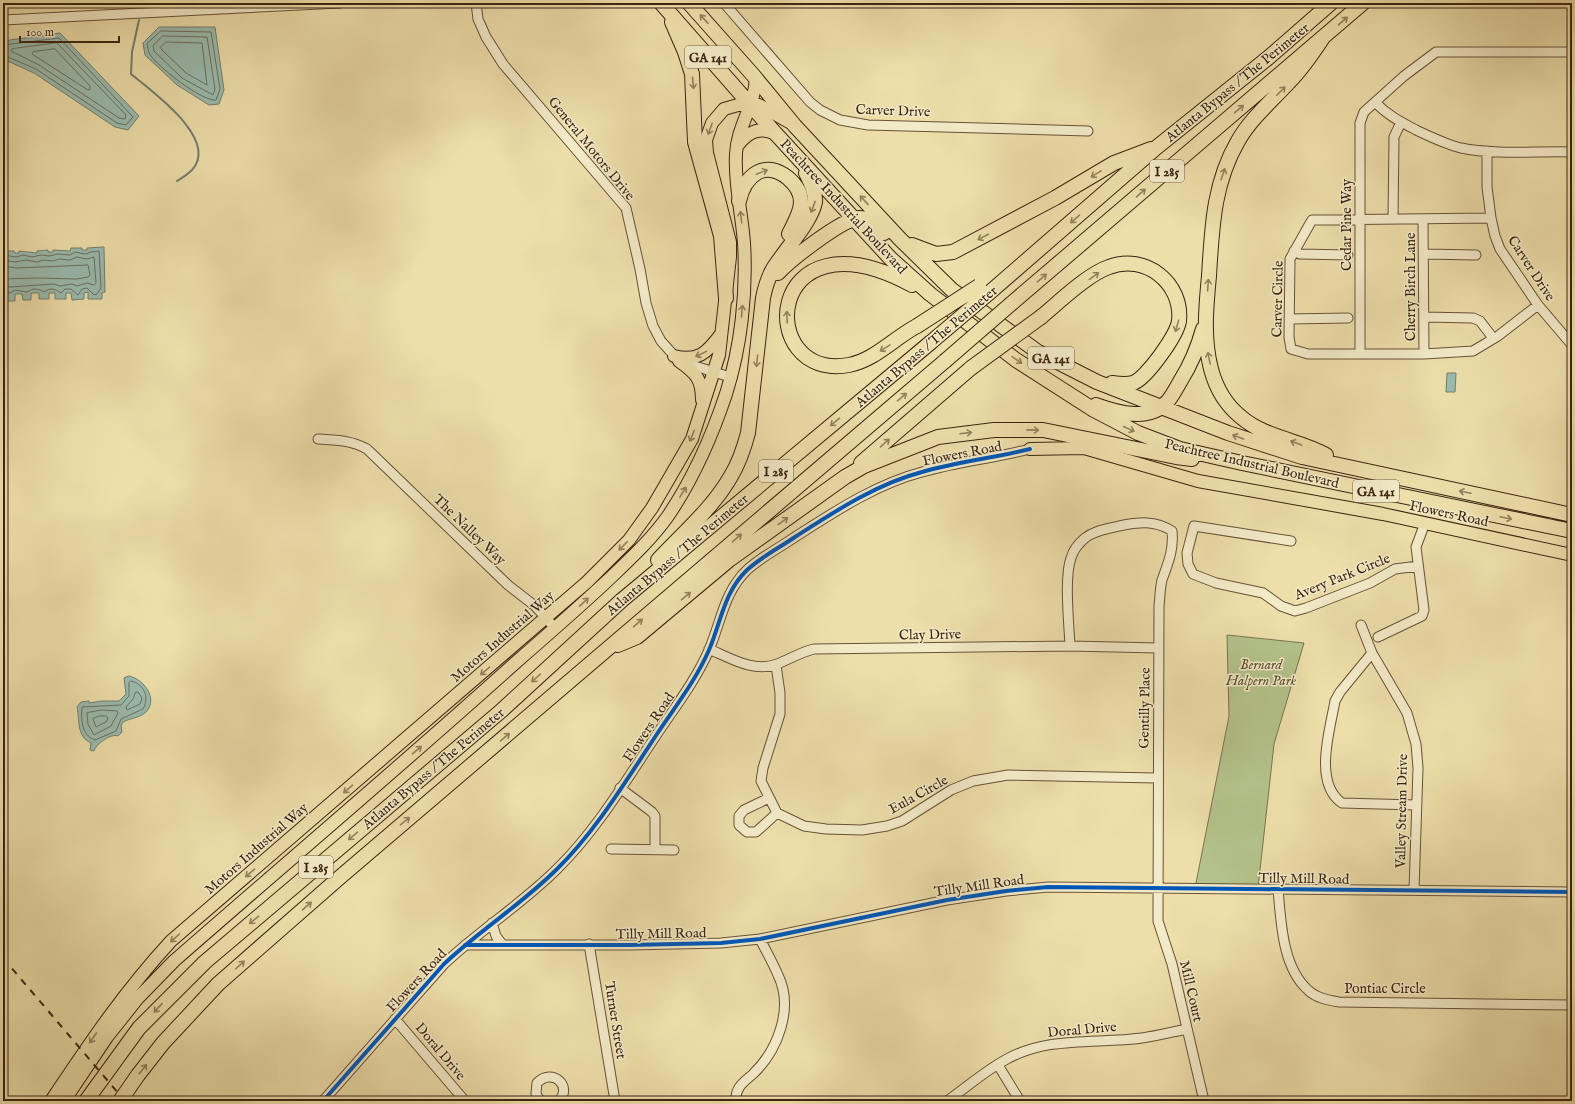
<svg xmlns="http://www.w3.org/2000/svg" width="1575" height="1104" viewBox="0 0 1575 1104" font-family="'IM FELL English',serif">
<rect width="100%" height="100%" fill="#eddeaa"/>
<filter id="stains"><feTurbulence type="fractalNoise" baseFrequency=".005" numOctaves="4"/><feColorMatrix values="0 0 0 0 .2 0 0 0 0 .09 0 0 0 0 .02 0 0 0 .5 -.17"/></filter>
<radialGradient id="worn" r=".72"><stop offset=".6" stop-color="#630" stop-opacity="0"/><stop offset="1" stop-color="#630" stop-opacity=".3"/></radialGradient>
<path fill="#b4c28b" stroke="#78734e" d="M1227,635L1304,643L1274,744L1258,888H1195L1229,716Z"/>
<path fill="#9abbaf" stroke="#747f6f" d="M159,27H215L224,90L219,104L209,105L177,85L145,55L143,43Z
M60,33L139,116L128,130L115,127L34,73L3,59V41Z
M104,247L105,292L102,293V299H88V292L84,293V299L72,300L71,293H66V299H55V293H49V299H39V293H31V300H23L22,294H15V301H5V295L3,294V251H14L15,253H19V251L37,253V251L48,250V252H53V250L70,251L71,248H82V250H87V248Z
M1447,373H1456L1455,392H1446Z
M129,676C143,679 159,698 146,712C140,718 130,718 123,722L121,726L122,732L118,736C111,733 96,744 94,751L90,750L91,743C76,736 80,720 77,707L81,702L89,701V703L102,701H119L126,694L124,678Z"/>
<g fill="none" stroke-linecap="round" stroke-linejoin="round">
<path stroke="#6b7060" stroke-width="1" d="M161,31L211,32L220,89L216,100C203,102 156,66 149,53C148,51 148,47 147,44Z
M163,36L207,37L215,89L213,95L182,78L154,51L153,46Z
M166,42L202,43L207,85L186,73L161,49V47Z
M57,43L126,115L125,119L119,118L39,65L11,51L12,49Z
M3,45L59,38L133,117L126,125L117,123L36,69L3,55
M55,49L90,86V89L88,90L32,54L33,52Z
M3,255L16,257L23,255L32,257L41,255L49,256L58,254L70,255L75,252L86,254L91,252L99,251L101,288L97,294L94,295L87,288L82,289L78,295L71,289H65L61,293C55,289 51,287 44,292C38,288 33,288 27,292L15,290L10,293L3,291
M3,260L15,262L26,260L37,262L43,260L53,261L59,259L70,260L77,257L87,259L94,257L96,283L94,285L87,283L77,286L72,284L60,286L54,284L10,287L3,285
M3,266L16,268L88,265L90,275L88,277L77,279L38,278L3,279
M131,681C144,684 150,697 143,709L121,719L116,731L95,740C81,735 81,719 82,707L121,705L129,696V683Z
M136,692H138L142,698L140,704L127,710L126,707L133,699Z
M102,710L117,711L118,713L111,726L94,735L88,724L87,713Z
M99,716H106L108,718L106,722L96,727L93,719Z"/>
<path stroke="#747f6f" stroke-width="2" d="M139,4V3
M139,20L132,52L131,74C151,91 220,139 192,170C188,174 182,178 177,181"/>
<g stroke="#685236" stroke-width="11">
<path id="minor" d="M476,3L478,19L486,37L503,64L626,208L640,269L646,303L653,326L661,341L679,361L730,377
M724,3L810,102L820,110L840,120L868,125L1088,131
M3,20L340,3
M1572,52H1436L1404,76L1375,102C1387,115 1401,122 1416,130C1431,137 1445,144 1461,148C1494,155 1538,151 1572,152
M1487,151V187L1491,218L1495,236L1500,249L1538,305L1572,345
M1491,218L1312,220L1290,259L1289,337L1291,349L1308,354H1424L1473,351L1498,336L1538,305
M1393,219L1394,137L1401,122
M1423,219L1424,354
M1294,251L1300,254L1348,255
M1424,254L1476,255
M1424,317L1473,318L1480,321L1493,338
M1289,319L1348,318
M1360,354V123L1364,112L1375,102
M318,439C336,440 351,440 367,449L508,585L535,606L555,628
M1291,541L1194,526L1187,553L1188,564L1193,574L1216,583L1263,593L1281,606L1295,611L1306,608L1370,583L1395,569L1418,566
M1361,625L1372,653L1407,713L1416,744L1418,768L1414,890
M1378,637L1422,616L1424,610L1416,547L1425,523
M1070,646C1069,624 1064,577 1071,558C1073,551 1079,543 1085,538C1095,530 1108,529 1119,526C1139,522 1155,520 1172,531C1174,550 1168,563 1162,580C1160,588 1160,597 1159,606L1158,921L1172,964L1204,1101
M709,649C730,658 754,673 777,664C790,659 801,652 814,649L1070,646L1159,648
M1372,653L1340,692L1335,701C1330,730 1313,783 1342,803L1416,805
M776,665L780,693V714L763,768L761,781L777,813L804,826L826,829L862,830L887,826L902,821L951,790L973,781L1008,775L1157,778
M620,788L652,812L655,816V849
M769,798L744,810L739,816V825L747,832H756L777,813
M611,849L674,850
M1278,889C1281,921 1282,967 1308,990C1316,998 1328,1000 1339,1002L1572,1005
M492,923L496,936L502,944
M589,944L615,1101
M465,945H630L721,943L760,939L947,900L1006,891L1048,887L1572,892
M395,1019L465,1101
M998,1065L1020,1101
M323,1101L444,964C480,930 522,904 557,869C596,831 627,779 657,734C675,707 696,680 709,650C721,622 724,592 747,570C761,557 779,548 795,537C834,512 876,484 922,472C957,462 994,458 1030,449
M540,1101L536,1094L537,1083C552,1067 573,1086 559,1101
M736,1101C735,1087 744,1082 753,1074C778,1050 794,1008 778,975C773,963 766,951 760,939
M947,1101C967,1087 986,1070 1007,1059C1049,1036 1096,1044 1142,1038C1157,1036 1172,1032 1187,1029"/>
</g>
<g stroke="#3c2410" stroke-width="14">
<path id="major" d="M738,145C748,132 760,126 776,134
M674,356C698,362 707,353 721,334
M679,361C696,373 702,379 702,400
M1030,449L1084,448L1198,481L1383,514L1572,555
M51,1101C89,1044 124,992 171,941L587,582L629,540L652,508L692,439L719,355L730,257V242L707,153L706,140L712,123L724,109L738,105H759L789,122
M64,1101L107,1037L138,998L174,961C287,862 402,765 514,664C545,637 576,610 606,582C628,561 651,540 668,516C693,479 712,436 726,394C741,347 747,293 744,243C742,214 734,183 736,154C737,127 755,105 756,78"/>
</g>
<g stroke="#3c2410" stroke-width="16">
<path id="highway" d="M661,3L776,134L890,258L930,294L1016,360L1094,410L1138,433L1180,449L1242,463L1572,531
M689,3L753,75L795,126L900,239L952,290L1038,352L1097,382L1228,433L1302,457L1572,515
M672,22L685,52L692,74L695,142L721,236L726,298
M1322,39C1312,54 1302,69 1289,82C1271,102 1251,118 1238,141C1213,184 1212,229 1209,276C1206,307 1203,339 1211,369C1216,388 1226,405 1241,417C1265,438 1300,440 1326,455
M739,201C745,175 765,159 788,178C795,184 801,193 801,202C801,213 793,225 789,234
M912,245L936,254L953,252L1055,198L1114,163L1151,149
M778,273C790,260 842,219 859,218C870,218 877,226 884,233
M912,285C763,205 754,382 849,365C875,360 894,338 917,326
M989,293L1157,147L1268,58L1331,3
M1012,303L1363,3
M1041,317C1059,302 1088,274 1109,267C1145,253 1183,283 1179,321C1177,335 1146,379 1133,383C1126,385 1119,384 1112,383
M1096,405C1118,413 1150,422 1168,401C1173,395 1177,387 1181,380C1191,364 1198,347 1203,329
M861,463L971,368
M658,560C683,533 713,508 731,476C739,463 744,448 748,433L763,298C765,288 768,278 773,269C784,251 812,221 815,202C816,192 810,181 806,173
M618,645L637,637L729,560L845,477L864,466L938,437L994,430H1043L1176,457L1192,459
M86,1101L139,1028L205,962L501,711L622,600L930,343
M120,1101L138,1075L163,1043L218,984L339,878L945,361"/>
</g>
<use href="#minor" stroke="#f3eac8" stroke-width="9"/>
<use href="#major" stroke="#eddeaa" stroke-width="12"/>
<use href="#highway" stroke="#eddeaa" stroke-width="14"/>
<path stroke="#3c2410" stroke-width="2" stroke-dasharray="7 7" stroke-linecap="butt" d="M3,958L125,1101"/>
<g stroke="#3c2410" stroke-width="16" stroke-linecap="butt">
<path id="highway-bridge" d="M917,326L979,286
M930,343L989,293
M945,361L1012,303
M971,368L1041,317"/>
</g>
<use href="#highway-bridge" stroke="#eddeaa" stroke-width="14"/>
<g stroke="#f3eac8" stroke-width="6">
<path id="cycleway" d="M465,945H630L721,943L760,939L947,900L1006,891L1048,887L1572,892
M323,1101L444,964C480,930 522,904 557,869C596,831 627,779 657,734C675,707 696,680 709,650C721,622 724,592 747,570C761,557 779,548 795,537C834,512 876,484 922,472C957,462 994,458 1030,449"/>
</g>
<use href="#cycleway" stroke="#0057b8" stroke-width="4"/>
</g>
<defs><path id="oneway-shaft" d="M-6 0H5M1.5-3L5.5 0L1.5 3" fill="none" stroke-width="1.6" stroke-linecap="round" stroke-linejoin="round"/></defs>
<g stroke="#94815d">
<use href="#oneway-shaft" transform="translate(704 19) rotate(-133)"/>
<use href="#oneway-shaft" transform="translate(1343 21) rotate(-41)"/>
<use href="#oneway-shaft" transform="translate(693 83) rotate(85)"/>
<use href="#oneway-shaft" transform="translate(1281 91) rotate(-45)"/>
<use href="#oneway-shaft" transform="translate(1239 109) rotate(-40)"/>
<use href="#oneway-shaft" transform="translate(710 129) rotate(111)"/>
<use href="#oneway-shaft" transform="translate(762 172) rotate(-21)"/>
<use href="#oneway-shaft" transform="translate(1096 174) rotate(148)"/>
<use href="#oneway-shaft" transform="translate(1223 174) rotate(-71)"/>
<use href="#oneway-shaft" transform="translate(1141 193) rotate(-41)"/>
<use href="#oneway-shaft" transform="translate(864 200) rotate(-133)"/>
<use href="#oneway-shaft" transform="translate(813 207) rotate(111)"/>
<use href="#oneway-shaft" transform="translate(741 217) rotate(-97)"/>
<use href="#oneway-shaft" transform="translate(1075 219) rotate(139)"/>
<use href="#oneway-shaft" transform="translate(983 237) rotate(152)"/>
<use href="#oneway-shaft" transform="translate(1094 276) rotate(-36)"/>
<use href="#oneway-shaft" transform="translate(1042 278) rotate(-41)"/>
<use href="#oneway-shaft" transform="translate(1208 285) rotate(-86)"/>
<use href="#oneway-shaft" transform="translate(742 311) rotate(-85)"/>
<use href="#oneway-shaft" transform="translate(787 317) rotate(-92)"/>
<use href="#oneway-shaft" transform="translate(1177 326) rotate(106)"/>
<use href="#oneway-shaft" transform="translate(885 348) rotate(148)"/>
<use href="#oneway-shaft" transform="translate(701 354) rotate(154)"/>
<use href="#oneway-shaft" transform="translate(1209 358) rotate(-101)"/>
<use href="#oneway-shaft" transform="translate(1017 360) rotate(35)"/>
<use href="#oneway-shaft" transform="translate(757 361) rotate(96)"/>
<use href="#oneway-shaft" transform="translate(902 397) rotate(-40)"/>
<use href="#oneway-shaft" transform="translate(835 422) rotate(140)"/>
<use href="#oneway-shaft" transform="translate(1129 429) rotate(25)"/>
<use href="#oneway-shaft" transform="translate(1033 430) rotate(1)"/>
<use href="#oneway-shaft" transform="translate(966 433) rotate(-7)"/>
<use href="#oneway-shaft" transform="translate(692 436) rotate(112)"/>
<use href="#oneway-shaft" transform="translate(1238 437) rotate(-160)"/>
<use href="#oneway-shaft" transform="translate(885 443) rotate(-41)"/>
<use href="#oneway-shaft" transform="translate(1296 443) rotate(-160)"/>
<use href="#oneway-shaft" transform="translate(683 492) rotate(-58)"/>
<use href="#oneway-shaft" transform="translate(1465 492) rotate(-168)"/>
<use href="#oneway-shaft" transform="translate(1506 518) rotate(12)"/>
<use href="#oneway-shaft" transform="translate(783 521) rotate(-36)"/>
<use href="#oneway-shaft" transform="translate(737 538) rotate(-41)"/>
<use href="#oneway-shaft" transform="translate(623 546) rotate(134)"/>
<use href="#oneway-shaft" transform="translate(686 596) rotate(-40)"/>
<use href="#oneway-shaft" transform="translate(584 602) rotate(-43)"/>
<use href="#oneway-shaft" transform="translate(638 623) rotate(-41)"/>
<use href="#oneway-shaft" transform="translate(485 671) rotate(139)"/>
<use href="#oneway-shaft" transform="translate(536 678) rotate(138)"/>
<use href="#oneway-shaft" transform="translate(505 737) rotate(-40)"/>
<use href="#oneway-shaft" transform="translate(417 750) rotate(-40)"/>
<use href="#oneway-shaft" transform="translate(348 789) rotate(139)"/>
<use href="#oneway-shaft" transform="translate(405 821) rotate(-40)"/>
<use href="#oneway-shaft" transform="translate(353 836) rotate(140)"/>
<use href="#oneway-shaft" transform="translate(250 873) rotate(139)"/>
<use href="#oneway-shaft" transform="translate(307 906) rotate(-41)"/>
<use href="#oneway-shaft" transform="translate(254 920) rotate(140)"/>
<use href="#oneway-shaft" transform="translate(175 938) rotate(138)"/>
<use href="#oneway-shaft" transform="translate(240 965) rotate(-42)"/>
<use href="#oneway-shaft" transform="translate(158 1008) rotate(133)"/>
<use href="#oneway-shaft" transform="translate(93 1038) rotate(124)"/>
<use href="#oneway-shaft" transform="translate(143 1069) rotate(-51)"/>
</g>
<g text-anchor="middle" stroke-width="3" stroke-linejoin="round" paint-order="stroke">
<g fill="#f3eac8" stroke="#735f47" stroke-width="1">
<rect x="685" y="46" width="46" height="22" rx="3"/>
<rect x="1150" y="160" width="34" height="22" rx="3"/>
<rect x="1028" y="347" width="46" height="22" rx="3"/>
<rect x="759" y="460" width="34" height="22" rx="3"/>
<rect x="1353" y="480" width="46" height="22" rx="3"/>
<rect x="299" y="856" width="34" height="22" rx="3"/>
</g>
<g font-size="13" font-weight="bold" fill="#3c2410">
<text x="708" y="62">GA 141</text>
<text x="1167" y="176">I 285</text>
<text x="1051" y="363">GA 141</text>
<text x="776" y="476">I 285</text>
<text x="1376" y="496">GA 141</text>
<text x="316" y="872">I 285</text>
</g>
<g font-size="14" fill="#3c2410" stroke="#f3eac8">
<text transform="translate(1237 82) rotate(-39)" y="5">Atlanta Bypass / The Perimeter</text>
<text transform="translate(893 110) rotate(2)" y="5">Carver Drive</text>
<text transform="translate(592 148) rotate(51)" y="5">General Motors Drive</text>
<text transform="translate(844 206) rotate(47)" y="5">Peachtree Industrial Boulevard</text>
<text transform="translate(1346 225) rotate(-90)" y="5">Cedar Pine Way</text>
<text transform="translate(1532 268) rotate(57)" y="5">Carver Drive</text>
<text transform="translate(1410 287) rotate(-90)" y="5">Cherry Birch Lane</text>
<text transform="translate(1277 299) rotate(-89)" y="5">Carver Circle</text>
<text transform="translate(926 346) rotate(-40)" y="5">Atlanta Bypass / The Perimeter</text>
<text transform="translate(962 453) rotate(-11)" y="5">Flowers Road</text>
<text transform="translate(1252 463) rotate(13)" y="5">Peachtree Industrial Boulevard</text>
<text transform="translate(1449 513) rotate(12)" y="5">Flowers Road</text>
<text transform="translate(470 529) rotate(44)" y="5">The Nalley Way</text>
<text transform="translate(677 554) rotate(-40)" y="5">Atlanta Bypass / The Perimeter</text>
<text transform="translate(1342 576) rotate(-22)" y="5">Avery Park Circle</text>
<text transform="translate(930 634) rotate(-1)" y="5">Clay Drive</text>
<text transform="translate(502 636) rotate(-41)" y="5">Motors Industrial Way</text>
<text transform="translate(1144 708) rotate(-89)" y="5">Gentilly Place</text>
<text transform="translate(648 727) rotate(-56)" y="5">Flowers Road</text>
<text transform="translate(433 768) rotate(-40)" y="5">Atlanta Bypass / The Perimeter</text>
<text transform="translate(918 794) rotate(-29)" y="5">Eula Circle</text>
<text transform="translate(1401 811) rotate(-89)" y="5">Valley Stream Drive</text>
<text transform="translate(256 848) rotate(-41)" y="5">Motors Industrial Way</text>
<text transform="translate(1304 878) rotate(1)" y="5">Tilly Mill Road</text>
<text transform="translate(979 885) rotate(-8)" y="5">Tilly Mill Road</text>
<text transform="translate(661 933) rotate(-1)" y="5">Tilly Mill Road</text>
<text transform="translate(416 980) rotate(-47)" y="5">Flowers Road</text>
<text x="1385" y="993">Pontiac Circle</text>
<text transform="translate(1192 991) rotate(77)" y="5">Mill Court</text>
<text transform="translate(616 1020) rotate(81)" y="5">Turner Street</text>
<text transform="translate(1082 1029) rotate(-5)" y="5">Doral Drive</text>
<text transform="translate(441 1051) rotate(50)" y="5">Doral Drive</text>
</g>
<g font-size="14" font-style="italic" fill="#5a4c2f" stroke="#f3eac8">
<text x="1261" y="669">Bernard<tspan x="1261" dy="16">Halpern Park</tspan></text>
</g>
</g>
<rect width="1575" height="1104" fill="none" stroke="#eddeaa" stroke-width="16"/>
<rect x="4" y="4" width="1567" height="1096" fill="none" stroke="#3c2410" stroke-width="2"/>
<rect x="8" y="8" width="1559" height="1088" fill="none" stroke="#3c2410"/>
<path d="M20 36v6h99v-6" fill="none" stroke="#3c2410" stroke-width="2"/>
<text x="26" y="36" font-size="12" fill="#3c2410" stroke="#f3eac8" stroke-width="3" paint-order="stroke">100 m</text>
<rect width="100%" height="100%" filter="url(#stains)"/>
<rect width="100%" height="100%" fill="url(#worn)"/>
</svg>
